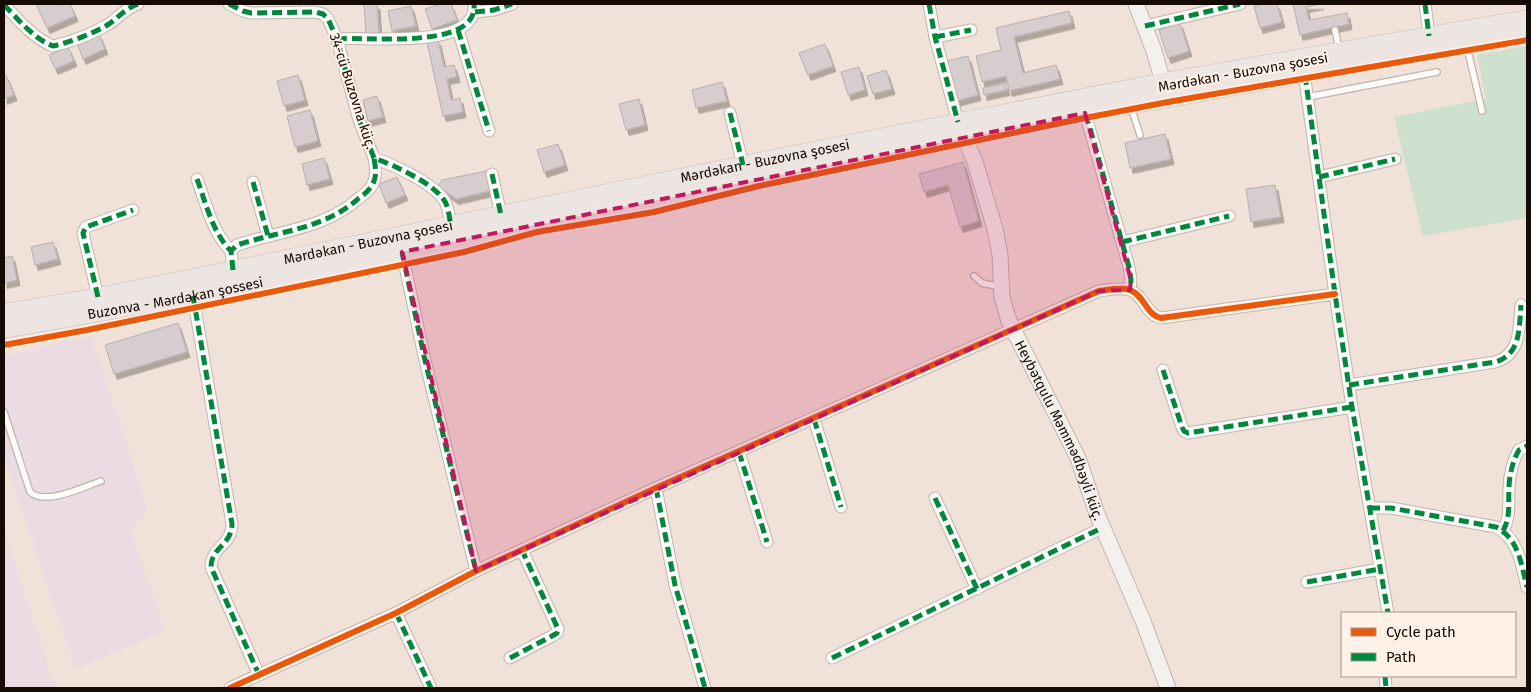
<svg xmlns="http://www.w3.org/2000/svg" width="1531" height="692" viewBox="0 0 1531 692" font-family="'Fira Sans',sans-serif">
<defs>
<filter id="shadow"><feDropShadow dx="3" dy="5.5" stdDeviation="0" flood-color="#0004"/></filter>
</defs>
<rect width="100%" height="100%" fill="#f0e2d8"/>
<path fill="#eadce2" d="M92,336L147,510L130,530L165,631L76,669L4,457V356Z
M4,529L55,688H4Z"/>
<path fill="#cddfcd" d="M1527,46V218L1423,236L1394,117L1486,99L1477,55Z"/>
<path fill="#d7cdcf" stroke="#b7aeaf" filter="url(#shadow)" d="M36,4H57L58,5L70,4L75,16L47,28Z
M364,4H377L379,33L366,34Z
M441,4H451L457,20L432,29L425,9Z
M1263,4H1277L1282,22L1260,28L1254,6Z
M1293,4H1321L1306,7L1309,20L1347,13L1349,24L1300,35Z
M411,6L416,26L392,31L388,11Z
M1069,11L1072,23L1014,37L1023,73L1056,65L1060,79L1009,91L1006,76L982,82L976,56L1001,50L996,28Z
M1180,23L1189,51L1168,58L1159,30Z
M99,34L105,49L83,59L77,43Z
M438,40L444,67L454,65L457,77L447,79L451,100L460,98L463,112L443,116L427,42Z
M825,44L833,66L808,75L799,53Z
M68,47L74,61L55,69L49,55Z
M968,56L978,95L956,101L947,61Z
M859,67L865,90L848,95L841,72Z
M886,70L892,89L873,94L867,76Z
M6,75L14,95L4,99V76Z
M298,75L305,100L284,106L277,81Z
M722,82L727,101L696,108L692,90Z
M1005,83L1007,90L984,95L983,88Z
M377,96L383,117L368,121L363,100Z
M639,99L645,125L626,130L619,104Z
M310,110L318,141L295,147L287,116Z
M1165,134L1171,159L1130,168L1125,143Z
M558,144L565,165L544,172L537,150Z
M324,158L330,179L307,185L302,164Z
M963,162L979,221L960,227L948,185L924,192L919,174Z
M486,171L490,191L456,199L438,186L442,180Z
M397,177L405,195L386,203L379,184Z
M1275,185L1281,217L1251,222L1246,189Z
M53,242L58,259L35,265L31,247Z
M12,256L17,280L4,283V258Z
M178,323L187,352L114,374L105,345Z"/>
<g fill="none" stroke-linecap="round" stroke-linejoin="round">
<g stroke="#c1b5ac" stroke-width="8">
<path id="lane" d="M1335,30L1339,49
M1467,47L1482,111
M1308,97L1437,72
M1131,107L1140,135
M974,276L982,283L1001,287
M4,412L30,492C46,506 83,487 101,481"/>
</g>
<g stroke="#c1b5ac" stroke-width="13">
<path id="street" d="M229,4L243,11L251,13L315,12L323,14L328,19L337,39L359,120L374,158C393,165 432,182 444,200C449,207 449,217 451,226
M929,4L935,37L958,122
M1425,4L1429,36
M4,5C18,19 34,39 53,46C71,42 92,34 109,24C119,17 126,8 138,4
M475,12L494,10L512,4
M1145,26L1240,4
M458,30L489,131
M935,37L971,30
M337,39C365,36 479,51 474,4
M1304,73L1335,294L1352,407L1388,613
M730,113L743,165
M1085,113L1129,267L1131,280L1130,290
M492,174L501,215
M1319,177L1395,159
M197,179C206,203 212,232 231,251
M253,182L268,236
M1122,242L1229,216
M402,252L424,356L476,571
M233,270L231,251L237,245C279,231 325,229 359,198C365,194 372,188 374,181C377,174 375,165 374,158
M193,296L232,524C232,545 211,547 211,567L259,675
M98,297L83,233L86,227L133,210
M1163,370L1182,427L1184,431L1188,433L1352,407
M1349,385L1495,362C1521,355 1519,328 1521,305
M814,419L841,507
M739,452L767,542
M656,488L675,585L705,688
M935,498L977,589
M1370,508H1391L1496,527C1519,539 1521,564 1527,587
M1503,531C1511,516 1508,504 1509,488C1509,476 1513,460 1519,450L1527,446
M1307,582L1380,569
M396,613L431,688
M510,658L552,636L557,633L558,629L522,550
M832,658L1102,528
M1385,676L1386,688
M230,688L396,613L476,571L656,488L1099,291C1108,290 1121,287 1130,290C1145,296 1146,315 1161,318L1335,294"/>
</g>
<g stroke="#c1b5ac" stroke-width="17">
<g id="secondary">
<path d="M1136,4L1154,51L1163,82"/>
<path id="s1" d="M965,138L975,162L995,229L1000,255L1002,297L1009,321L1078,458L1097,514L1143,621L1168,688"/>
</g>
</g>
<g stroke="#c6bfba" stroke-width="19">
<g id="primary">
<path id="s2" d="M4,313L98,297L233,270L743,165L1163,82L1527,19"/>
<path id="s3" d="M4,329L193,296L1085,113L1527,34"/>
</g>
</g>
<use href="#lane" stroke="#fdfbf9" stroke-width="5.5"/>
<use href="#street" stroke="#fdfbf9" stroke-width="11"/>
<use href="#secondary" stroke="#f4f0ed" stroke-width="15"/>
<use href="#primary" stroke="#ede5e2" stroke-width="18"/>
<path stroke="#00873e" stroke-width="5" stroke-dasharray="10 5" stroke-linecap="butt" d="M229,4L243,11L251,13L315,12L323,14L328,19L337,39L359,120L374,158C393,165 432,182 444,200C449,207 449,217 451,226
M929,4L935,37L958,122
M1425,4L1429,36
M4,5C18,19 34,39 53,46C71,42 92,34 109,24C119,17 126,8 138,4
M475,12L494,10L512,4
M1145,26L1240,4
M458,30L489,131
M935,37L971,30
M337,39C365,36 479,51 474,4
M1305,75L1335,294L1352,407L1388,613
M730,113L743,165
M1086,114L1129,267L1131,280L1130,290
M492,174L501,215
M1319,177L1395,159
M197,179C206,203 212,232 231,251
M253,182L268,236
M1122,242L1229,216
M402,252L424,356L476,571
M233,270L231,251L237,245C279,231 325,229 359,198C365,194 372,188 374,181C377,174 375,165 374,158
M193,296L232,524C232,545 211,547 211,567L259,675
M98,297L83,233L86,227L133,210
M1163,370L1182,427L1184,431L1188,433L1352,407
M1349,385L1495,362C1521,355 1519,328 1521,305
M814,419L841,507
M739,452L767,542
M656,488L675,585L705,688
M935,498L977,589
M1370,508H1391L1496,527C1519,539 1521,564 1527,587
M1503,531C1511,516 1508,504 1509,488C1509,476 1513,460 1519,450L1527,446
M1307,582L1380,569
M396,613L431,688
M510,658L552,636L557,633L558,629L522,550
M832,658L1102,528
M1385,676L1386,688"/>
<g stroke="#fef1e7" stroke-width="9">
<path id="cycleway" d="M4,345L87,330L464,252L537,232L654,212L759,186L1080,119L1168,102L1527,40
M230,688L396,613L476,571L656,488L1099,291C1108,290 1121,287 1130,290C1145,296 1146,315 1161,318L1335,294"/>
</g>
<use href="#cycleway" stroke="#e8590c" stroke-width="6"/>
</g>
<path fill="#c2185b" fill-opacity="0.2" stroke="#c2185b" stroke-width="4" stroke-dasharray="10 6" stroke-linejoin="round" d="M1085,113L1131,280L1130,290L1099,291L476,571L402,252Z"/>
<g text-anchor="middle" stroke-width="4" stroke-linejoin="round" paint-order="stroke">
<g font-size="14" fill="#150a04" stroke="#fef1e7">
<text transform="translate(1243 72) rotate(-10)" y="5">Mərdəkan - Buzovna şosesi</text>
<text transform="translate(353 91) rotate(72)" y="5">34-cü Buzovna küç.</text>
<text dy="5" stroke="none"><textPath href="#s2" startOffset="776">Mərdəkan - Buzovna şosesi</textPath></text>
<text dy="5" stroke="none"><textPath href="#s2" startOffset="371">Mərdəkan - Buzovna şosesi</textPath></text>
<text dy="5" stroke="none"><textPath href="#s3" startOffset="174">Buzonva - Mərdəkan şossesi</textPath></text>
<text dy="5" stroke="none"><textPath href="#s1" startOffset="310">Heybətqulu Məmmədbəyli küç.</textPath></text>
</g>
</g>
<rect width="1531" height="692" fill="none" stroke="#150a04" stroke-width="10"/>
<rect x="1341" y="612" width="175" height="65" fill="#fef1e7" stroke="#a1958c"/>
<rect x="1351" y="628" width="25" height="8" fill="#e8590c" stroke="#a1958c"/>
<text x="1386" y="637" font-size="15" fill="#150a04">Cycle path</text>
<rect x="1351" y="653" width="25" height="8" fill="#00873e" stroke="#a1958c"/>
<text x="1386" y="662" font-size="15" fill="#150a04">Path</text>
</svg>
